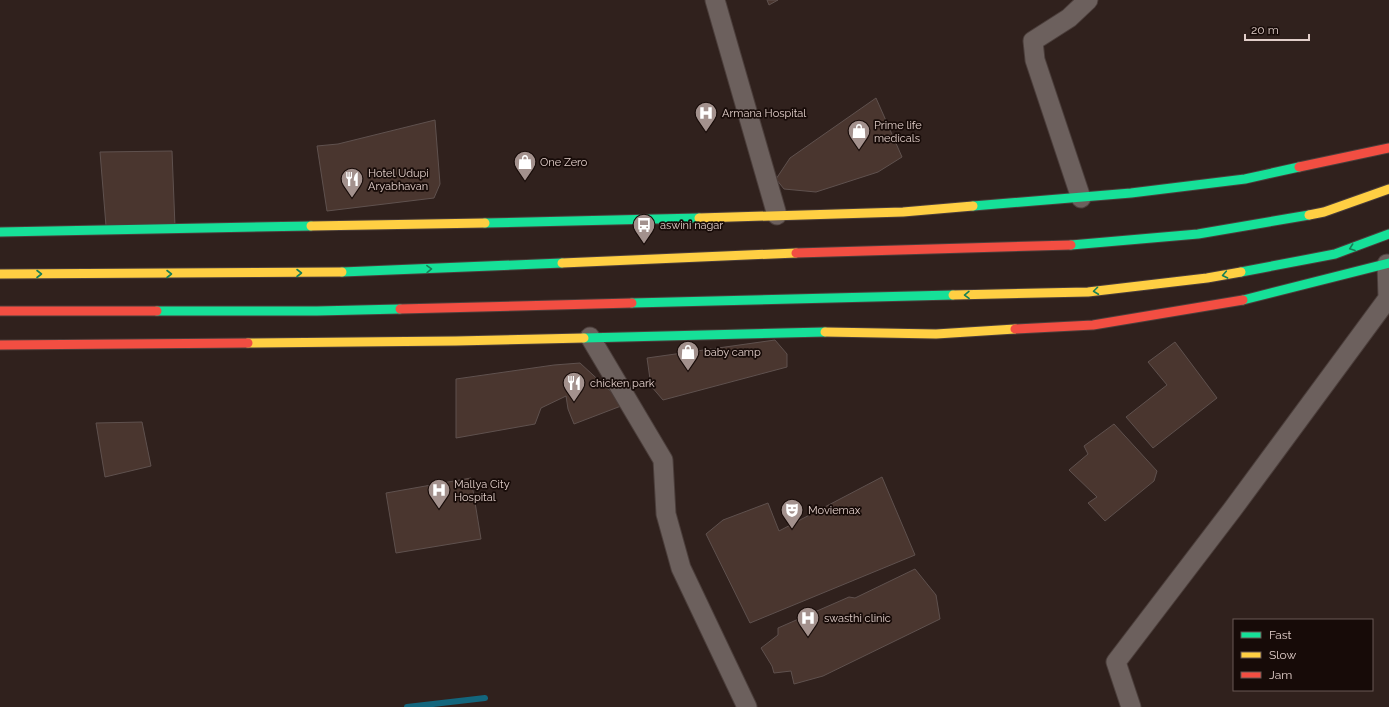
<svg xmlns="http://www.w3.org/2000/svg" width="1389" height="707" viewBox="0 0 1389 707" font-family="Raleway,sans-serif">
<rect width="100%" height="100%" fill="#30211d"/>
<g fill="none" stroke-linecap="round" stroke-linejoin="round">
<path stroke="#13667d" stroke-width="6" d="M407,707L485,698"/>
</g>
<path fill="#4a362f" stroke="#5f514e" d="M767,0H778L769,5Z
M876,98L902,157L878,172L816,192L784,189L776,179L790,158Z
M435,120L440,184L434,198L327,211L317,146L338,144Z
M172,151L175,227L106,226L100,152Z
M775,340L787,354V367L663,400L651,386L647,358Z
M1175,342L1217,398L1153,448L1126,417L1167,385L1148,362Z
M580,363L619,399L621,406L574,424L568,409L566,396L541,408L535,424L456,438V379L554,365Z
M142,422L151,466L105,477L96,423Z
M1114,424L1157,471L1154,481L1105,521L1088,503L1097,497L1069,470L1088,454L1084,446Z
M882,477L915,555L750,623L706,534L723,520L768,503L779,531Z
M471,478L481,539L396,553L386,493Z
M915,569L936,595L940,619L823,676L794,684L791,671L774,673L772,666L761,648L778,635V628L849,597L855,598Z"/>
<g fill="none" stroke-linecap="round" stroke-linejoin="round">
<g stroke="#4b3e3b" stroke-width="21">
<path id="street" d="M715,0L777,215
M1081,198L1035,60L1033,41L1069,18L1088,0
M1387,264L1388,297
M590,337L663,460L666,514L681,568L747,707
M1131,707L1116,662L1232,510L1389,297"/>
</g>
<g stroke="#4b3e3b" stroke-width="11">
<path id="fast" d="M973,206L1131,193L1245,179L1299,167
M485,223L699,218
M0,232L311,226
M1071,245L1198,234L1309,215
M342,272L562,263
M1241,272L1335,254L1389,234
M1243,300L1389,263
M632,303L953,295
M157,311H317L400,309
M584,338L825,332"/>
</g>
<g stroke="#4b3e3b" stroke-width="11">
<path id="slow" d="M1309,215L1324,212L1389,189
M699,218L903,212L973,206
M311,226L485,223
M562,263L796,253
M0,274L342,272
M953,295L1088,292L1207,278L1241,272
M825,332L936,334L1015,329
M248,343L456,341L584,338"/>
</g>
<g stroke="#4b3e3b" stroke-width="11">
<path id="jam" d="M1299,167L1389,148
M796,253L1071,245
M400,309L632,303
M0,311H157
M1015,329L1093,325L1243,300
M0,345L248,343"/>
</g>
<use href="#street" stroke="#6c605d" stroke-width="19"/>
<use href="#fast" stroke="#16e098" stroke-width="9"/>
<use href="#slow" stroke="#ffcf43" stroke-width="9"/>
<use href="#jam" stroke="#f24e42" stroke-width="9"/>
</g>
<defs><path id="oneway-chevron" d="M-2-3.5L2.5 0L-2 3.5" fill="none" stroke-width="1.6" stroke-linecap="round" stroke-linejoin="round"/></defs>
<g stroke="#168057">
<use href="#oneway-chevron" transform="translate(1352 248) rotate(160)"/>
<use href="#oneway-chevron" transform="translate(429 269) rotate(-2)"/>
<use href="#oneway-chevron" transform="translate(299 273)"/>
<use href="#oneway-chevron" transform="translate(39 274)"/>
<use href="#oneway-chevron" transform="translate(169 274)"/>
<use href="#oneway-chevron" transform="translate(1225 275) rotate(169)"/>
<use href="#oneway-chevron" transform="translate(1096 291) rotate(173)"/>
<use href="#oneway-chevron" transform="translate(967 295) rotate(179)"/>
</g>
<defs>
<g id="hospital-pin" transform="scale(1.15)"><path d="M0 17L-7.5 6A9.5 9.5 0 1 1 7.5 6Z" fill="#a3918d" stroke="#170b08"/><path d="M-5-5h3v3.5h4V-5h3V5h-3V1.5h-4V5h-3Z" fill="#fff"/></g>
<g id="shop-pin" transform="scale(1.15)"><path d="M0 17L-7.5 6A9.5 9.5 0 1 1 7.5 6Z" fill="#a3918d" stroke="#170b08"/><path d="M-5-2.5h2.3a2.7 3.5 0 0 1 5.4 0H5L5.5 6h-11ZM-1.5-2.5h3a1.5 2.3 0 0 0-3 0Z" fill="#fff"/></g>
<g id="restaurant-pin" transform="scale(1.15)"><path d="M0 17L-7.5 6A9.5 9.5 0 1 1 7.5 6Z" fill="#a3918d" stroke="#170b08"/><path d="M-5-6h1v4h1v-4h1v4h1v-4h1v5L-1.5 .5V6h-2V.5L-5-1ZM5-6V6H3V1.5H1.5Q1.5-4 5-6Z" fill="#fff"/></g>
<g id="bus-pin" transform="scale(1.15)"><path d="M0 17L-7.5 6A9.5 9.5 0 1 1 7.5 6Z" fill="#a3918d" stroke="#170b08"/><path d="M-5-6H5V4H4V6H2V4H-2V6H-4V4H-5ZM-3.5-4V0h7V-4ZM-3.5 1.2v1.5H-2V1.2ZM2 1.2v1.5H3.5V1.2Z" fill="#fff"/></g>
<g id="theatre-pin" transform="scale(1.15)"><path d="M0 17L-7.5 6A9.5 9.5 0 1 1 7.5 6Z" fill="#a3918d" stroke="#170b08"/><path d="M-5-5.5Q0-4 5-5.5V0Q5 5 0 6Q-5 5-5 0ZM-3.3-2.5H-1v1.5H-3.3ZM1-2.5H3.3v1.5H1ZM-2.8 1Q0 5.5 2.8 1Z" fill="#fff"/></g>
</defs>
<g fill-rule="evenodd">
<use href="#hospital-pin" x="706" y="113"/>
<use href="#shop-pin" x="859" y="131"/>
<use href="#shop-pin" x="525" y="162"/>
<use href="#restaurant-pin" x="352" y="179"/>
<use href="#bus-pin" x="644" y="225"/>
<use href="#shop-pin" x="688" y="352"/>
<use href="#restaurant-pin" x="574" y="383"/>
<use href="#hospital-pin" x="439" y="490"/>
<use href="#theatre-pin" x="792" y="510"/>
<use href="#hospital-pin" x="808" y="618"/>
</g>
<g text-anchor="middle" stroke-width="3.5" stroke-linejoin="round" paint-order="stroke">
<g font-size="11" fill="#e1cec9" stroke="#170b08" text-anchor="start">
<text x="722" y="117">Armana Hospital</text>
<text x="874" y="129">Prime life<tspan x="874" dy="13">medicals</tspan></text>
<text x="540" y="166">One Zero</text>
<text x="368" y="177">Hotel Udupi<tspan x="368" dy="13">Aryabhavan</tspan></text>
<text x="660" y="229">aswini nagar</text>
<text x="704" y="356">baby camp</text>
<text x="590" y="387">chicken park</text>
<text x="454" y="488">Mallya City<tspan x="454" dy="13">Hospital</tspan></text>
<text x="808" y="514">Moviemax</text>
<text x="824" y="622">swasthi clinic</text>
</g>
</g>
<rect x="1233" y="619" width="140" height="72" fill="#170b08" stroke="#685955"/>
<rect x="1241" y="632" width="20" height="6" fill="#16e098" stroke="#685955"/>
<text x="1269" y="639" font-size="12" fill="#e1cec9">Fast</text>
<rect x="1241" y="652" width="20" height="6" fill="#ffcf43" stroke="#685955"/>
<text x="1269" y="659" font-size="12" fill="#e1cec9">Slow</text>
<rect x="1241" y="672" width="20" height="6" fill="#f24e42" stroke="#685955"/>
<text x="1269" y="679" font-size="12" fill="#e1cec9">Jam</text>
<path d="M1245 34v6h64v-6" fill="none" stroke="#e1cec9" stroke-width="2"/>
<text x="1251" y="34" font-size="12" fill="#e1cec9" stroke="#170b08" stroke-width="3" paint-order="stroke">20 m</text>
</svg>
